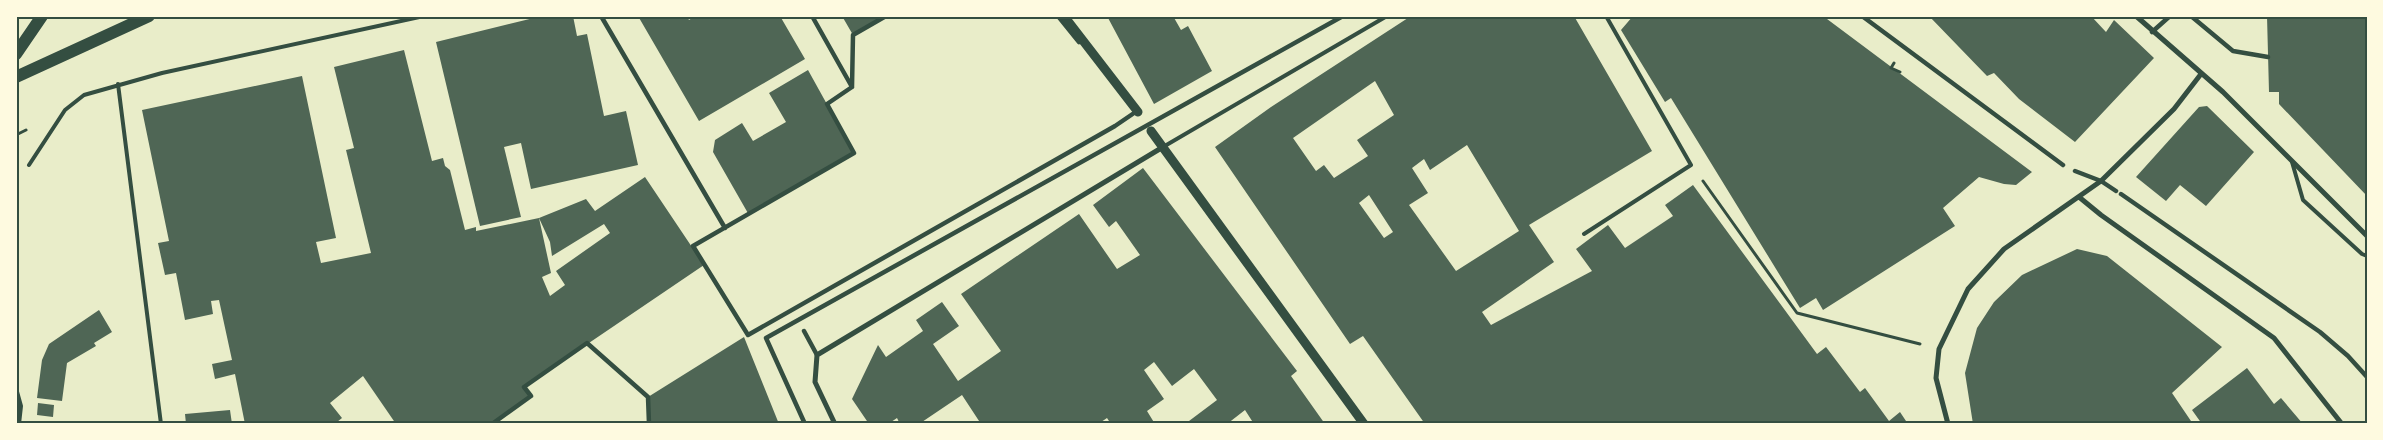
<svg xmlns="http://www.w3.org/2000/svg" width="2383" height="440" viewBox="0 0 2383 440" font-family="'IBM Plex Serif',serif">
<rect width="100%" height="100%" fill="#e9edc9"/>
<path fill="#4f6655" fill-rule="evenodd" d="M542,16H573L577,36L587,34L604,116L626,111L638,165L531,189L521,143L504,147L521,217L480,226L436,42Z
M638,16H687L689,20L695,16H780L805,59L699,121Z
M842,16H886L853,35Z
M1107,16H1173L1181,30L1188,26L1212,71L1154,104Z
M1411,16H1574L1652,151L1529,225L1554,262L1482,312L1491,325L1592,271L1576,249L1608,225L1625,248L1673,216L1665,205L1693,185L1817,354L1826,347L1860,392L1865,388L1889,421L1900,412L1908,424H1425L1363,336L1350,344L1215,147L1271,107ZM1375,81L1394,115L1357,140L1368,156L1334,178L1324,165L1316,171L1293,138ZM1467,145L1519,231L1456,271L1409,205L1428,193L1412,168L1424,159L1430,170ZM1369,195L1393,232L1384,238L1359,203Z
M1633,16H1823L2032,172L2016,185L2004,184L1979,177L1943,208L1955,226L1823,310L1816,298L1800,308L1671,98L1665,102L1621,30Z
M1929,16H2091L2106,32L2114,20L2154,58L2075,142L2019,99L1994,73L1987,76Z
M2267,16H2367V196L2279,104V92H2269Z
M404,50L432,161L443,158L445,166L450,170L465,230L476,227V231L539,218L551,273L542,277L550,296L565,285L556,271L610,233L604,224L552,256L550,242L539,218L586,199L595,211L645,177L704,265L524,387L531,396L492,424H396L363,376L330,403L342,418L337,422L338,424H245L235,374L215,379L212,364L232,360L219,300L211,301L213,314L185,320L176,273L165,275L158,243L169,241L142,110L302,76L336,238L316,242L321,263L371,253L346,150L354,148L334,67Z
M808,70L854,153L749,215L713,152L715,140L742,123L753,141L786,122L769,93Z
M2207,106L2254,152L2206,206L2180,185L2166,201L2136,177L2199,107Z
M1143,168L1297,371L1291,376L1325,424H1254L1245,410L1227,424H1185L1217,400L1194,369L1172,386L1154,362L1144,370L1164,399L1147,411L1155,424H1111L1107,418L1098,424H981L962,395L919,424H900L897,418L888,424H869L852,399L878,345L886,357L923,331L916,320L942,302L959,326L933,344L958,381L1001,351L961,294L1079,214L1117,269L1140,255L1116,221L1109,227L1093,205Z
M2077,249L2107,256L2222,347L2172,393L2193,424H1973L1965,373L1977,328L1994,302L2022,275Z
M99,310L112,332L94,343L96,346L67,363L62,401L37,398L42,360L49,344Z
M744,337L779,424H649L648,397Z
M2247,368L2274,404L2281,398L2303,424H2202L2192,410Z
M38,403L54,405L53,417L37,415Z
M230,410L232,424H186L185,414Z"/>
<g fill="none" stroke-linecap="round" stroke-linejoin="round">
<path stroke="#344e41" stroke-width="3" d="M1894,63L1891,68L1900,72
M16,135L26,130
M1703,181L1797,313L1920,344"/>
<path stroke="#344e41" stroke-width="4" d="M118,84L161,424
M1163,147L1387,16
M2292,162L2303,200L2362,254L2367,256
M29,165L65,110L84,95L162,73L424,16
M1584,234L1691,165L1606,16
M16,388L21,406L19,424"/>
<path stroke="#344e41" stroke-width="4.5" d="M601,16L725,228
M812,16L852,87
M886,16L853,35L852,87L827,104L854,153L693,246L748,335L1115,126L1137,111
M1058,16L1079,42
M1862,16L2063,165
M2191,16L2233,51L2268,57
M2152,32L2170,16
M2075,171L2101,181L2116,191
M2121,194L2320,332L2348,356L2367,377
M804,331L817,355
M492,424L531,396L524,387L587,343L648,397L649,424
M805,424L766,338L1343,16"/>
<path stroke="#344e41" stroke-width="5" d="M2136,16L2223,92L2367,236
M2079,197L2101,215L2274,338L2342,424
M835,424L815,382L817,355L1163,147
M1948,424L1936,378L1939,349L1968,289L2004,249L2101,181L2174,109L2201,74"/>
<path stroke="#344e41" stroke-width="9" d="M1064,16L1138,112
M1151,131L1364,424"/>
<path stroke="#344e41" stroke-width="12" d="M16,54L42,16
M16,77L149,16"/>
</g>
<rect width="2383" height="440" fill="none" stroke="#fefae0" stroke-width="35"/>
<rect x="18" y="18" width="2348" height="404" fill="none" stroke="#344e41" stroke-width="2"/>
</svg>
